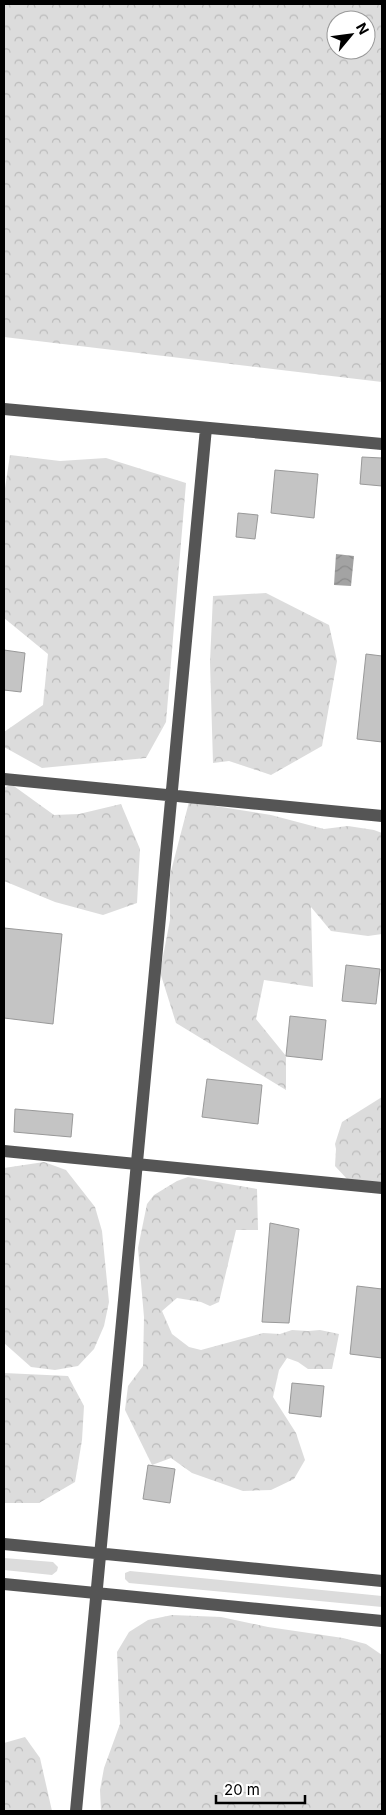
<svg xmlns="http://www.w3.org/2000/svg" width="386" height="1815" viewBox="0 0 386 1815" font-family="Inter,sans-serif">
<defs>
<pattern id="forest-crowns" width="20" height="18" patternUnits="userSpaceOnUse" patternTransform="scale(1.25)"><rect width="20" height="18" fill="#dcdcdc"/><path d="M2 6a3 3 0 1 1 6 0M12 15a3 3 0 1 1 6 0" fill="none" stroke="#bbb"/></pattern>
<pattern id="water-waves" width="16" height="10" patternUnits="userSpaceOnUse" patternTransform="scale(1.25)"><rect width="16" height="10" fill="#a3a3a3"/><path d="M0 5q4-4 8 0t8 0" fill="none" stroke="#8b8b8b"/></pattern>
</defs>
<rect width="100%" height="100%" fill="#fff"/>
<path fill="#dcdcdc" d="M4,1558L53,1562L58,1567L57,1571L52,1575L4,1570Z
M130,1571L382,1596V1607L129,1583L125,1579V1573Z"/>
<path fill="url(#forest-crowns)" fill-rule="evenodd" d="M4,4H382V382L4,337ZM336,20H366V50H336Z
M10,455L60,461L106,458L186,483L166,722L146,758L42,768L4,747V732L43,705L48,654L4,618V495Z
M266,593L329,625L337,661L322,746L271,775L229,761L213,763L210,662L213,596Z
M11,784L54,815L79,814L121,804L140,849L137,903L103,915L55,902L4,881V788Z
M189,802L271,815L324,829L348,826L374,830L382,833V934L368,936L331,931L311,907L313,987L264,980L256,1019L286,1056V1090L176,1023L160,972L170,920V875Z
M382,1097V1192L347,1179L335,1166L336,1149L335,1144L342,1122Z
M44,1162L66,1170L95,1207L102,1231L109,1302L104,1326L94,1349L78,1366L55,1370L31,1367L4,1343V1168Z
M188,1177L257,1189L258,1230H236L219,1302L210,1306L201,1302L177,1298L162,1311L172,1334L189,1347L201,1350L263,1333L280,1334L292,1330L308,1331L320,1330L339,1334L332,1369H308L298,1362L287,1358L279,1370L273,1397L296,1433L305,1460L294,1479L271,1490L243,1491L192,1473L171,1458L152,1465L125,1410L128,1386L143,1366L144,1317L138,1248L147,1204L154,1195L177,1181Z
M4,1373L68,1376L84,1406L82,1440L75,1482L39,1503H4Z
M172,1615L221,1617L268,1627L343,1638L366,1644L382,1655V1811H101L100,1790L104,1768L120,1724L117,1652L129,1632L148,1620Z
M25,1737L40,1758L52,1811H4V1743Z"/>
<path fill="url(#water-waves)" d="M336,554L354,556L351,586L334,585Z"/>
<path fill="#c4c4c4" stroke="#999" d="M362,457L382,458V486L360,484Z
M275,470L318,474L314,518L271,513Z
M238,513L258,515L255,539L236,537Z
M4,650L25,653L21,692L4,690Z
M366,654L382,656V742L357,739Z
M4,928L62,934L53,1024L4,1018Z
M346,965L380,969L376,1004L342,1001Z
M290,1016L326,1020L322,1060L286,1056Z
M207,1079L262,1085L258,1124L202,1117Z
M15,1109L73,1114L71,1137L14,1132Z
M270,1223L299,1229L289,1323L262,1322Z
M357,1286L382,1289V1358L350,1354Z
M292,1383L324,1386L321,1417L289,1413Z
M148,1465L175,1469L170,1503L143,1499Z"/>
<g fill="none" stroke-linecap="round" stroke-linejoin="round">
<path stroke="#555" stroke-width="12" d="M4,409L382,444
M4,779L382,816
M4,1151L382,1188
M4,1544L382,1581
M4,1584L382,1621
M76,1811L206,428"/>
</g>
<rect width="386" height="1815" fill="none" stroke="#000000" stroke-width="10"/>
<g transform="translate(351 35) rotate(61)"><circle r="24" fill="#ffffff" stroke="#999999"/>
<path d="M0-4L9 19L0 12L-9 19Z" fill="#000000"/>
<text y="-8" font-size="14" font-weight="bold" text-anchor="middle" fill="#000000">N</text>
</g>
<path d="M216 1795v8h89v-8" fill="none" stroke="#000000" stroke-width="2.5"/>
<text x="224" y="1795" font-size="15" fill="#000000" stroke="#ffffff" stroke-width="4" paint-order="stroke">20 m</text>
</svg>
